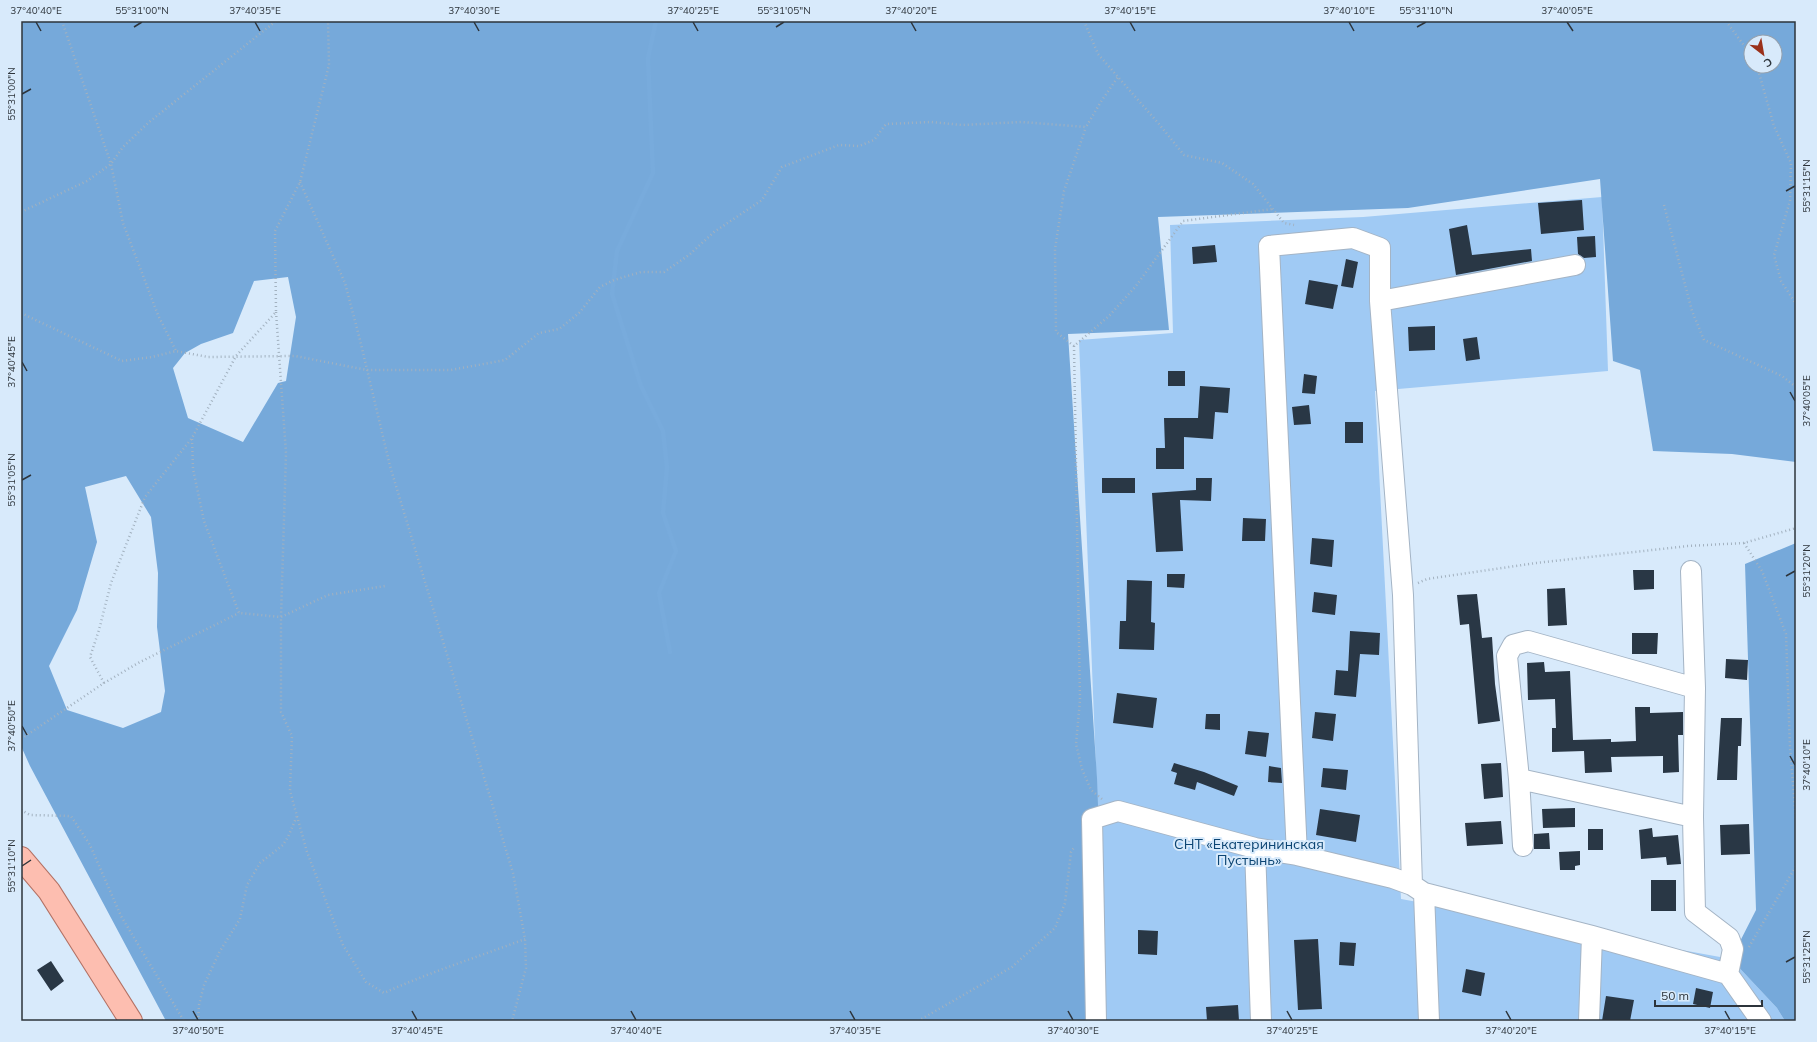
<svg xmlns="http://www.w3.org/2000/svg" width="1817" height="1042" viewBox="0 0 1817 1042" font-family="Mulish,sans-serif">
<rect width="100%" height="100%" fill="#d8eafb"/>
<path fill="#a0caf4" d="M1602,197L1608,371L1375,391L1401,899L1731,959L1777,1008L1785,1021H1106L1079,340L1173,333L1170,225L1363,217Z"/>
<path fill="#76a9da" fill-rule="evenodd" d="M21,21H1796V462L1732,454L1653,451L1640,370L1613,361L1600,179L1408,208L1158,217L1169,330L1068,334L1097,778L1106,1021H166L30,766L21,746ZM1751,42H1775V66H1751ZM288,277L296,317L286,381L278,383L243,442L188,418L173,368L185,353L201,344L233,333L254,281ZM126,476L151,517L158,573L157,627L165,691L161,712L123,728L67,710L49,666L77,610L97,542L85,487Z
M1796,543V1021H1785L1777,1008L1731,959L1756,910L1745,564Z"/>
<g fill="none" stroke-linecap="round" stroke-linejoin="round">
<path stroke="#78abdc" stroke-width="4.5" d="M656,21L648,58L653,173L617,251L612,294L641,386L663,431L667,467L663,513L676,551L659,593L670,652"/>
</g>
<path fill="#293745" d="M1582,200L1584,230L1541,234L1538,203Z
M1467,225L1472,255L1531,249L1532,261L1456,275L1449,229Z
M1595,236L1596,257L1584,258L1578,254L1577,237Z
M1215,245L1217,262L1193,264L1192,247Z
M1346,259L1358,262L1353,288L1341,286Z
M1309,280L1338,285L1333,309L1305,304Z
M1435,326V350L1409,351L1408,327Z
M1477,337L1480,359L1466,361L1463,339Z
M1168,371H1185V386H1168Z
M1304,374L1317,376L1315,394L1302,393Z
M1200,386L1230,388L1228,413L1215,412L1213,439L1184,437V469H1156V448H1165L1164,418H1198Z
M1309,405L1311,424L1294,425L1292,407Z
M1345,422H1363V443H1345Z
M1102,478H1135V493H1102Z
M1196,478H1212L1211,501L1180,500L1183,551L1156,552L1152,493L1196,490Z
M1243,518L1266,519L1265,541H1242Z
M1312,538L1334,540L1332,567L1310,564Z
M1633,570H1654V589L1634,590Z
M1167,574H1185L1184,588L1167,587Z
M1127,580L1152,581L1151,622L1155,623L1154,650L1119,649L1120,621H1126Z
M1565,588L1567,625L1548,626L1547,589Z
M1314,592L1337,595L1335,615L1312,612Z
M1477,594L1482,638L1492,637L1495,684L1500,721L1478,724L1469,624L1460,625L1457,595Z
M1350,631L1380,633L1379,655L1360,654L1356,697L1334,695L1336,670L1348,671Z
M1632,633H1658L1657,654H1632Z
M1726,659L1748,660L1747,680L1725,678Z
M1544,662L1545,672L1570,671L1573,740L1611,739V742L1636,741L1635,707H1650V713L1683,712V735H1678L1679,772L1663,773V756L1611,757L1612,772L1585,773L1584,751L1552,752V728H1556L1555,699L1528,700L1527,663Z
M1117,693L1157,698L1153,728L1113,723Z
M1315,712L1336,714L1333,741L1312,738Z
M1206,714H1220V730L1205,729Z
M1721,718H1742L1741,746H1738L1737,780H1717Z
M1248,731L1269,733L1266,757L1245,754Z
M1174,763L1204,772L1238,786L1234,796L1197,782L1195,790L1174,784L1177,773L1171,771Z
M1501,763L1503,797L1484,799L1481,764Z
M1269,766L1281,768L1282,783L1268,782Z
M1323,768L1348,770L1346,790L1321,787Z
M1575,808V827L1543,828L1542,809Z
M1320,809L1360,815L1356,842L1316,835Z
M1501,821L1503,844L1467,846L1465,823Z
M1749,824L1750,854L1721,855L1720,825Z
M1652,828L1653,837L1678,835L1681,864L1667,865L1666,857L1641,859L1639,830Z
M1588,829H1603V850H1588Z
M1549,833L1550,849H1534V834Z
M1580,851V865L1575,866V870H1560L1559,852Z
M1651,880H1676V911H1651Z
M1138,930L1158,931L1157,955L1138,954Z
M1318,939L1322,1009L1298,1010L1294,940Z
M1340,942L1356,943L1354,966L1339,965Z
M51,961L64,981L51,991L37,970Z
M1466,969L1485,973L1481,996L1462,992Z
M1696,988L1713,992L1710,1008L1693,1004Z
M1606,996L1634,1000L1630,1021H1602Z
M1238,1005L1239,1021H1207L1206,1007Z"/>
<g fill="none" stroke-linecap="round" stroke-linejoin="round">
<g stroke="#a4b4c5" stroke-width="22">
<path id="minor" d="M1380,301L1575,265
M1691,571L1695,688L1693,817L1695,912L1729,938L1733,949L1728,974
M1519,779L1693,817
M1523,846L1519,779L1507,656L1513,645L1528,641L1695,688
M1255,848L1261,1021
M1297,855L1269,246L1353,238L1380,248V301L1403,595L1412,885
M1424,893L1429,1021
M1096,1021L1092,819L1118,811L1255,848L1297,855L1393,878L1412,885L1424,893L1592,936L1728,974L1761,1021
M1589,1021L1592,936"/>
</g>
<g stroke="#b37265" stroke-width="24">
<path id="major" d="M21,858L49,891L131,1021"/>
</g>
<path stroke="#a2b1bf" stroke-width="2.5" stroke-dasharray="1 3" stroke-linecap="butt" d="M62,21L111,164L123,223L158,315L176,351
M1084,21L1098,54L1159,124L1184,155L1222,163L1253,184L1284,223L1294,225
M1726,21L1751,55
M1757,66L1774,126L1791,163L1790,201L1774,255L1781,281L1796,304
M300,182L345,283L360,340L390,466L513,873L525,939L526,968L512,1021
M1664,205L1692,311L1704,340L1782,376L1796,387
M21,212L87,181L111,164L123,147L148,123L276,21
M276,312L286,453L281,617V712L292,736L290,791L307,852L343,945L366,982L384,993C430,972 478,957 525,939
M21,313L122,361L152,357L176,351L208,357L295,356L367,370H451L505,360L539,333L559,329L579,313L600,287L614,280L641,272H664L689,255L714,232L762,200L782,167L839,145L859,146L874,140L886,124L931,122L962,125L1022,122L1086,127L1102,100L1118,77
M1074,346L1056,332L1055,249L1064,191L1086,127
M192,439L193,469L204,521L239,613L281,617L328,595L385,586
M1744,543L1762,571L1786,634L1790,748L1796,821
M1418,583L1427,579L1536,563L1688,546L1744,543L1796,528
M104,683L90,657L99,630L111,583L145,497L192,438L236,356L276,312L275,231L300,182L329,65L328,21
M21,739L104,683L140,662L239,613
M1102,799L1091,790L1082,769L1076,744L1080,700L1074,346L1109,316L1136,286L1183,221L1273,209
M21,810L30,815L71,816L90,845L121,916L184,1021
M1749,947L1796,866
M198,1021L199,1005L204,985L220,951L240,919L247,885L260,863L283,845L288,837L297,816
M918,1021L1012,967L1055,928L1065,903L1071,852L1075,846"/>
<use href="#minor" stroke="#fff" stroke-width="20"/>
<use href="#major" stroke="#fdbeb0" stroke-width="22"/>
</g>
<path fill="none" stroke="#2d343b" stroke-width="1.5" d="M36,22L41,31M255,22L260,31M474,22L479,31M693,22L698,31M911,22L916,31M1130,22L1135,31M1349,22L1354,31M1567,22L1573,31M134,27L142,22M776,27L784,22M1417,27L1426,22M22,94L31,89M1786,191L1795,186M22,362L27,371M1790,392L1795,401M22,480L31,475M1786,576L1795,571M22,726L27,735M1790,756L1795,765M22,866L31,860M1786,962L1795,957M193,1011L198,1020M412,1011L417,1020M631,1011L636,1020M850,1011L855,1020M1068,1011L1073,1020M1287,1011L1292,1020M1506,1011L1511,1020M1725,1011L1730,1020"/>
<g text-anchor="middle" stroke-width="4" stroke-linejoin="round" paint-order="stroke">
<g font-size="14" fill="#0c4573" stroke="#d8eafb">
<text x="1249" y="849">СНТ «Екатерининская<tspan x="1249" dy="16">Пустынь»</tspan></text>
</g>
</g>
<rect width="1817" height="1042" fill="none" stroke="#d8eafb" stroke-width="44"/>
<g transform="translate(1763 54) rotate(149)"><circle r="19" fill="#d8eafb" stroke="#94a1ae"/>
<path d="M0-3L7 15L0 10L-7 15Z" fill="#9a311b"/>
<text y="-6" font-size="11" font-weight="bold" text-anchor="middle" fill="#2d343b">С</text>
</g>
<path d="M1655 1000v6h107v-6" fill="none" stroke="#2d343b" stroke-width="2"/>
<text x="1661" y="1000" font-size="12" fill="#2d343b" stroke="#d8eafb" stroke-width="3" paint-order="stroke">50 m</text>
<rect x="22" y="22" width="1773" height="998" fill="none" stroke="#2d343b" stroke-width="1.5"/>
<g font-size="10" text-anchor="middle" fill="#2d343b">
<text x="36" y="14">37°40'40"E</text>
<text x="142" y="14">55°31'00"N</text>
<text x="255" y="14">37°40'35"E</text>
<text x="474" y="14">37°40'30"E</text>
<text x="693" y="14">37°40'25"E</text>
<text x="784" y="14">55°31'05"N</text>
<text x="911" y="14">37°40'20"E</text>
<text x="1130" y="14">37°40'15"E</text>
<text x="1349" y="14">37°40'10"E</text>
<text x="1426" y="14">55°31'10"N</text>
<text x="1567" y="14">37°40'05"E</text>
<text transform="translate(11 94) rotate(-90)" y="4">55°31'00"N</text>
<text transform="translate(1806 186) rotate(-90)" y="4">55°31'15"N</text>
<text transform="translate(11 362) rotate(-90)" y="4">37°40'45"E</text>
<text transform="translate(1806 401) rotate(-90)" y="4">37°40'05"E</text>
<text transform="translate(11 480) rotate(-90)" y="4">55°31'05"N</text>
<text transform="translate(1806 571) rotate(-90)" y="4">55°31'20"N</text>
<text transform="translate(11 726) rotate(-90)" y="4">37°40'50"E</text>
<text transform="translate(1806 765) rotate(-90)" y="4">37°40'10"E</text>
<text transform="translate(11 866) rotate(-90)" y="4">55°31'10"N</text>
<text transform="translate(1806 957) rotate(-90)" y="4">55°31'25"N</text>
<text x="198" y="1034">37°40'50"E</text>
<text x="417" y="1034">37°40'45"E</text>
<text x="636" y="1034">37°40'40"E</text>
<text x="855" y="1034">37°40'35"E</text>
<text x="1073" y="1034">37°40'30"E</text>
<text x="1292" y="1034">37°40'25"E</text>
<text x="1511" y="1034">37°40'20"E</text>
<text x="1730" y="1034">37°40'15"E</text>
</g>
</svg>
